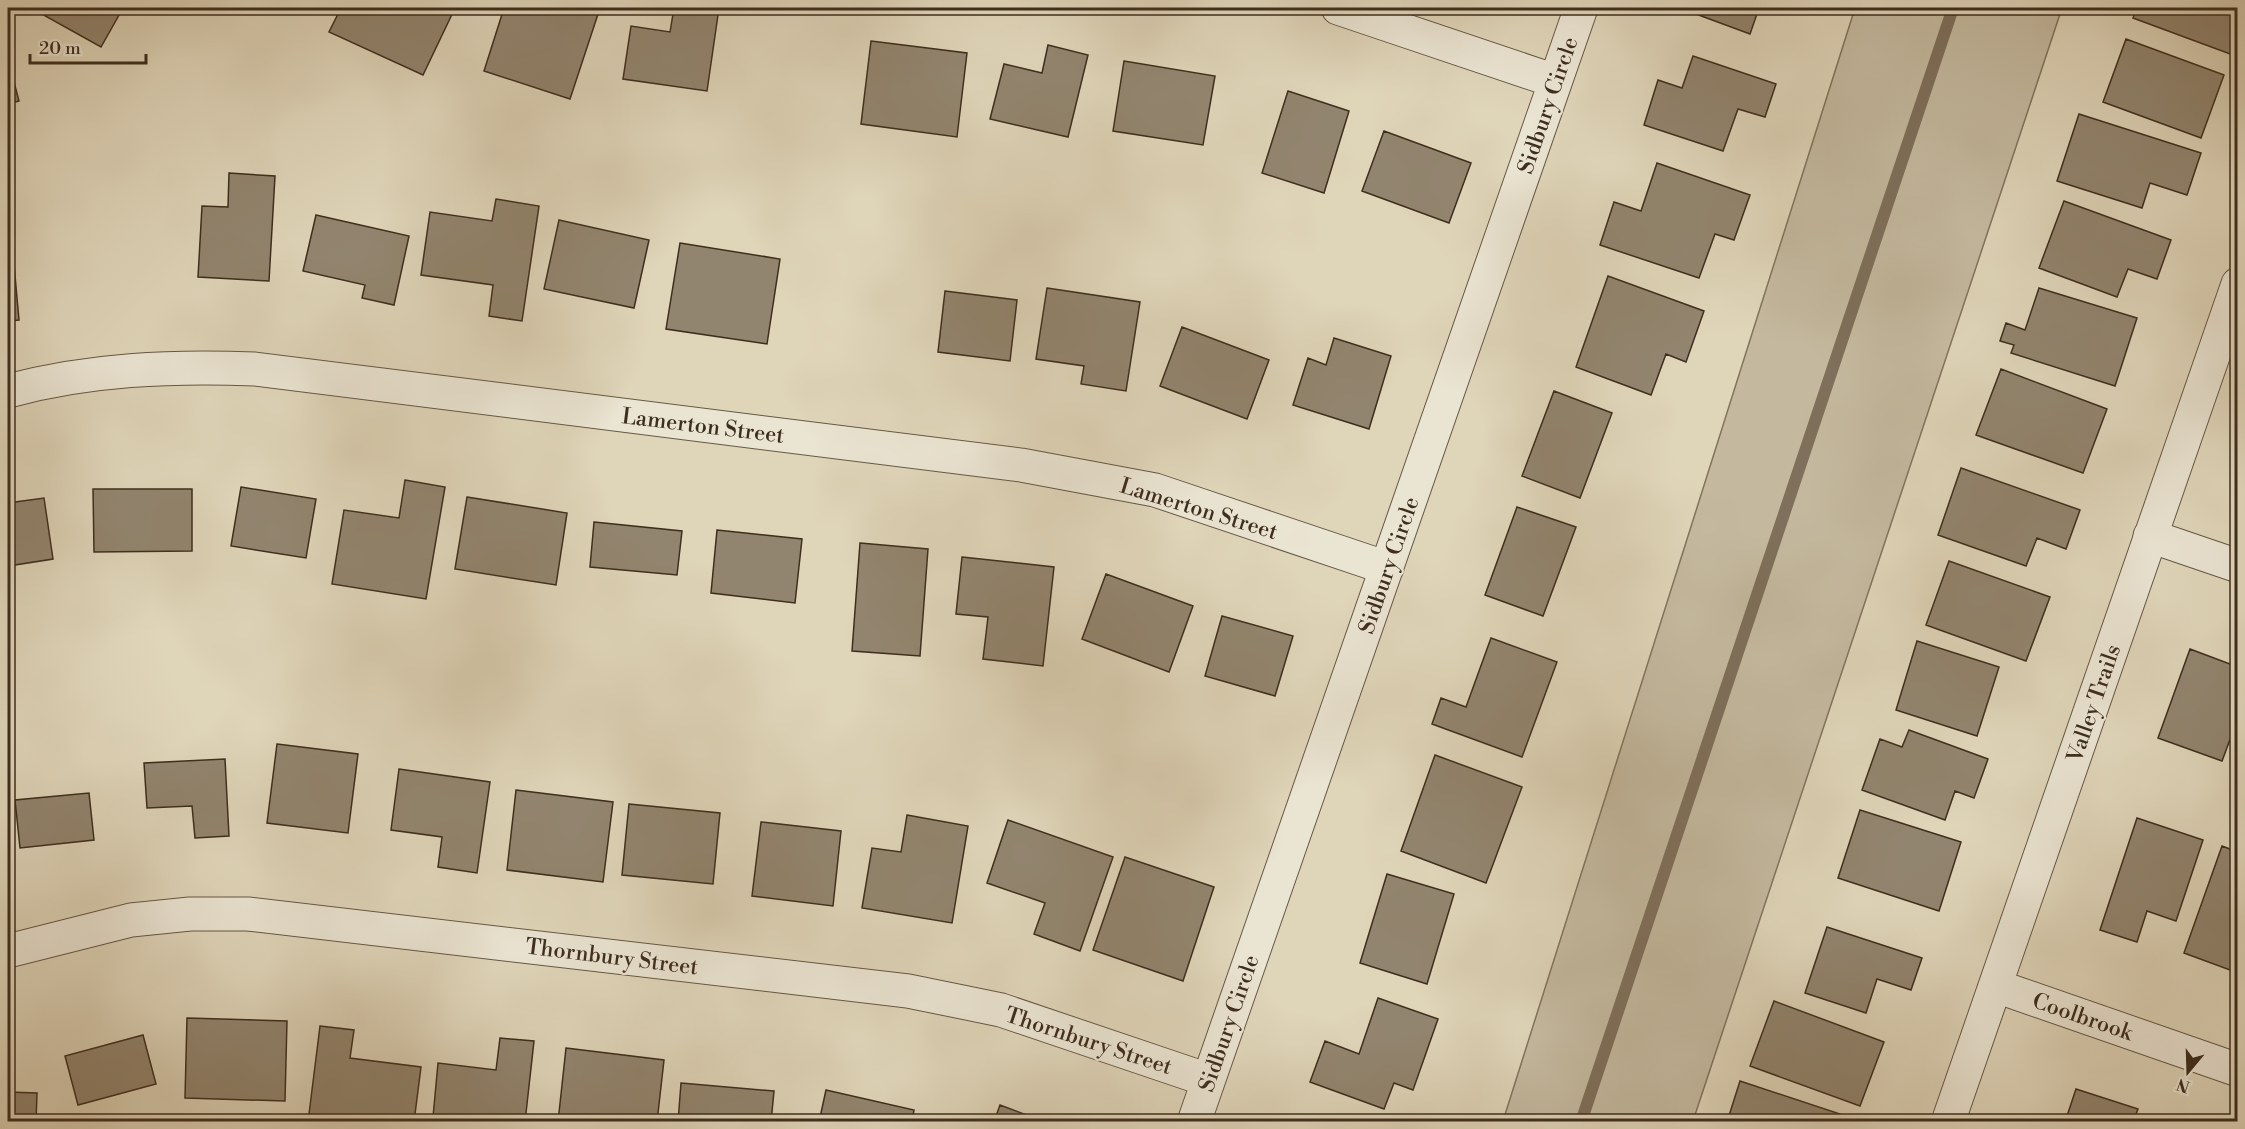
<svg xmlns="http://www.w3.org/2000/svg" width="2245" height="1129" viewBox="0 0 2245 1129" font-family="'Libre Bodoni',serif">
<rect width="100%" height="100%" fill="#dfd5b9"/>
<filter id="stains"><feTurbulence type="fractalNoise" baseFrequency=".00333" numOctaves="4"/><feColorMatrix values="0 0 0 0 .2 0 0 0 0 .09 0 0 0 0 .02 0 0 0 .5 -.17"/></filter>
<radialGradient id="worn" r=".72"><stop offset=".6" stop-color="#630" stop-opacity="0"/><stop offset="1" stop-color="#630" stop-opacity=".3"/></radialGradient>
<path fill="#c4b99f" stroke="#81745e" stroke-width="1.5" d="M1855,8H2062L1693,1121H1503Z"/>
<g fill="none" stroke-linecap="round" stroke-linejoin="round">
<path stroke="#7e705b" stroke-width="12" d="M1581,1122L1953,8"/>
</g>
<path fill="#92856f" stroke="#3e2e1e" stroke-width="1.5" d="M31,8H123L101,47Z
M341,8H455L423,75L329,32Z
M504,8H548L555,10L556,8H600L570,99L484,71Z
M674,8H719L707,91L623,79L631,26L670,32Z
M1699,8H1759L1750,34L1696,14Z
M2137,8H2238V43L2233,55L2133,18Z
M2126,39L2224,75L2201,138L2103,102Z
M871,41L967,53L957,137L861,124Z
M1048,45L1088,55L1068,137L990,119L1004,64L1042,73Z
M1693,56L1776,84L1765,117L1738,109L1723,151L1644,125L1658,80L1682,88Z
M8,59L19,101L8,104Z
M1124,61L1215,76L1203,145L1113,131Z
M1288,91L1349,111L1324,193L1262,173Z
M2079,114L2201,153L2187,195L2150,183L2142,208L2057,181Z
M1384,131L1471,163L1449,223L1362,191Z
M1657,163L1750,195L1734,240L1715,234L1699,278L1600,245L1614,202L1641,211Z
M229,173L275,176L269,281L198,277L202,206L228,207Z
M496,199L539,206L522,321L489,316L493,285L421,275L430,212L492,221Z
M2064,201L2171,240L2157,279L2128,269L2117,297L2039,268Z
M316,215L409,236L394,305L362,298L365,285L303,271Z
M559,220L649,240L634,308L544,289Z
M680,243L780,259L767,344L666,329Z
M13,253L19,320L8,321V254Z
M1608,276L1704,311L1686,362L1666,354L1651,395L1576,367Z
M1047,288L1140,302L1126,391L1081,384L1084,366L1036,359Z
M2039,288L2137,318L2115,386L2011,353L2014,345L2000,341L2006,323L2025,330Z
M945,291L1017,300L1010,361L938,352Z
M1182,327L1269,360L1247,419L1160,386Z
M1334,338L1391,356L1369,429L1293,405L1308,358L1326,365Z
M2001,369L2107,409L2083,473L1976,435Z
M1554,391L1612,413L1580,498L1522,476Z
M1961,468L2080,510L2066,549L2037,538L2026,566L1938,535Z
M405,480L445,487L426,599L332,584L344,510L399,518Z
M241,487L316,499L306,558L231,546Z
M93,489H192V551L94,552Z
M467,497L567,513L556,585L455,569Z
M44,498L53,559L8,566V503Z
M1517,507L1576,527L1543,616L1485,595Z
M594,522L682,531L677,575L590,567Z
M717,530L802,539L795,603L711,593Z
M860,543L928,549L920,656L852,651Z
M962,557L1054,567L1043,666L983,659L988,617L956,614Z
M1949,561L2050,597L2026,661L1926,625Z
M1106,574L1193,606L1169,672L1082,639Z
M1222,616L1293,636L1275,696L1205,676Z
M1491,638L1557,662L1522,757L1432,724L1441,698L1466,707Z
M1917,641L1999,667L1977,736L1896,710Z
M2190,649L2238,667V718L2222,761L2158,738Z
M1909,730L1988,759L1974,798L1955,791L1945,820L1862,790L1880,739L1902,747Z
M277,744L358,754L348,833L267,823Z
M1435,755L1522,787L1486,883L1401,851Z
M225,759L229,836L195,838L192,806L147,808L144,763Z
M399,769L490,782L477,873L438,867L442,837L391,830Z
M516,790L613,802L603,882L507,870Z
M89,793L94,840L20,848L15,800Z
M629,804L720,813L713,884L622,875Z
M1860,810L1961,842L1939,911L1838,878Z
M907,815L968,826L952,923L862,908L872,848L901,852Z
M2137,818L2203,840L2176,921L2147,911L2137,942L2100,930Z
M1008,820L1113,857L1080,951L1034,934L1045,903L987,883Z
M761,822L841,831L833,906L752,896Z
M2222,846L2238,852V973L2184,953Z
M1125,857L1214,887L1183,981L1093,950Z
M1387,874L1454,894L1427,984L1360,963Z
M1827,927L1922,958L1911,990L1877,979L1866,1013L1805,993Z
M1378,998L1438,1019L1413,1090L1394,1083L1384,1109L1310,1082L1325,1041L1359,1054Z
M1774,1001L1884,1042L1860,1106L1750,1066Z
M187,1018L287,1021L285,1101L185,1098Z
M320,1026L354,1030L350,1058L421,1067L414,1122H363L309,1114Z
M143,1035L156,1084L78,1105L65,1056Z
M500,1038L534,1041L525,1122H473L433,1117L438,1063L496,1070Z
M566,1048L664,1060L657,1122H558Z
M1740,1081L1852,1118L1851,1122H1727Z
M681,1083L774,1091L771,1122H678Z
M2076,1089L2138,1109L2133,1122H2065Z
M826,1090L914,1110L912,1122H819Z
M8,1092L37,1093L36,1122H8Z
M1000,1105L1045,1122H994Z"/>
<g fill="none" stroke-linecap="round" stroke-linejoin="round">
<g stroke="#665845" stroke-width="35">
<path id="minor" d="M1338,8L1555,81
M8,391C89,369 171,366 255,369L1021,465L1155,490L1387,568
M2150,536L2238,566
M8,951L131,920L190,914H248L908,991L1001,1010L1208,1080
M1996,986L2238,1070
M1194,1122L1581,8"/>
</g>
<g stroke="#665845" stroke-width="35">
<path id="tertiary" d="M1948,1122L2238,284"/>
</g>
<use href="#minor" stroke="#eae4d2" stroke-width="33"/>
<use href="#tertiary" stroke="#eae4d2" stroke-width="33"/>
</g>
<g text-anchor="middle" stroke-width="4.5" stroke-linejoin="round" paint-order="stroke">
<g font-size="22" fill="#3e2e1e" stroke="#eae4d2">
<text transform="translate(1547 105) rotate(-71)" y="8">Sidbury Circle</text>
<text transform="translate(703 425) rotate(7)" y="8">Lamerton Street</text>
<text transform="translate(1199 508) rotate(17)" y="8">Lamerton Street</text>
<text transform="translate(1388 565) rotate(-71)" y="8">Sidbury Circle</text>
<text transform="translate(2093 703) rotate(-71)" y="8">Valley Trails</text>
<text transform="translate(612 956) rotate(7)" y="8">Thornbury Street</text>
<text transform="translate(2083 1016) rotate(19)" y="8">Coolbrook</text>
<text transform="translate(1228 1023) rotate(-71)" y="8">Sidbury Circle</text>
<text transform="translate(1089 1040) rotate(18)" y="8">Thornbury Street</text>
</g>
</g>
<rect width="2245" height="1129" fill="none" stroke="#dfd5b9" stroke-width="30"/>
<rect x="9" y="9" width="2227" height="1111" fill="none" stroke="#3e2e1e" stroke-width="3"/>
<rect x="15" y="15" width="2215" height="1099" fill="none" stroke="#3e2e1e" stroke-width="1.5"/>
<g transform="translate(2188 1072) rotate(199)" stroke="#eae4d2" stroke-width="4.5" paint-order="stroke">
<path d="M0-4.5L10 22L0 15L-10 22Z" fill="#3e2e1e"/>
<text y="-9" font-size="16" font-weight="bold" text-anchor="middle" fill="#3e2e1e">N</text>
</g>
<path d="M30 54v9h116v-9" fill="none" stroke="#3e2e1e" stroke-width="3"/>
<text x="39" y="54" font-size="18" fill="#3e2e1e" stroke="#eae4d2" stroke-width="4.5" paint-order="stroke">20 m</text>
<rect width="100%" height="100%" filter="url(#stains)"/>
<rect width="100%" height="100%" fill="url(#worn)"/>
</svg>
